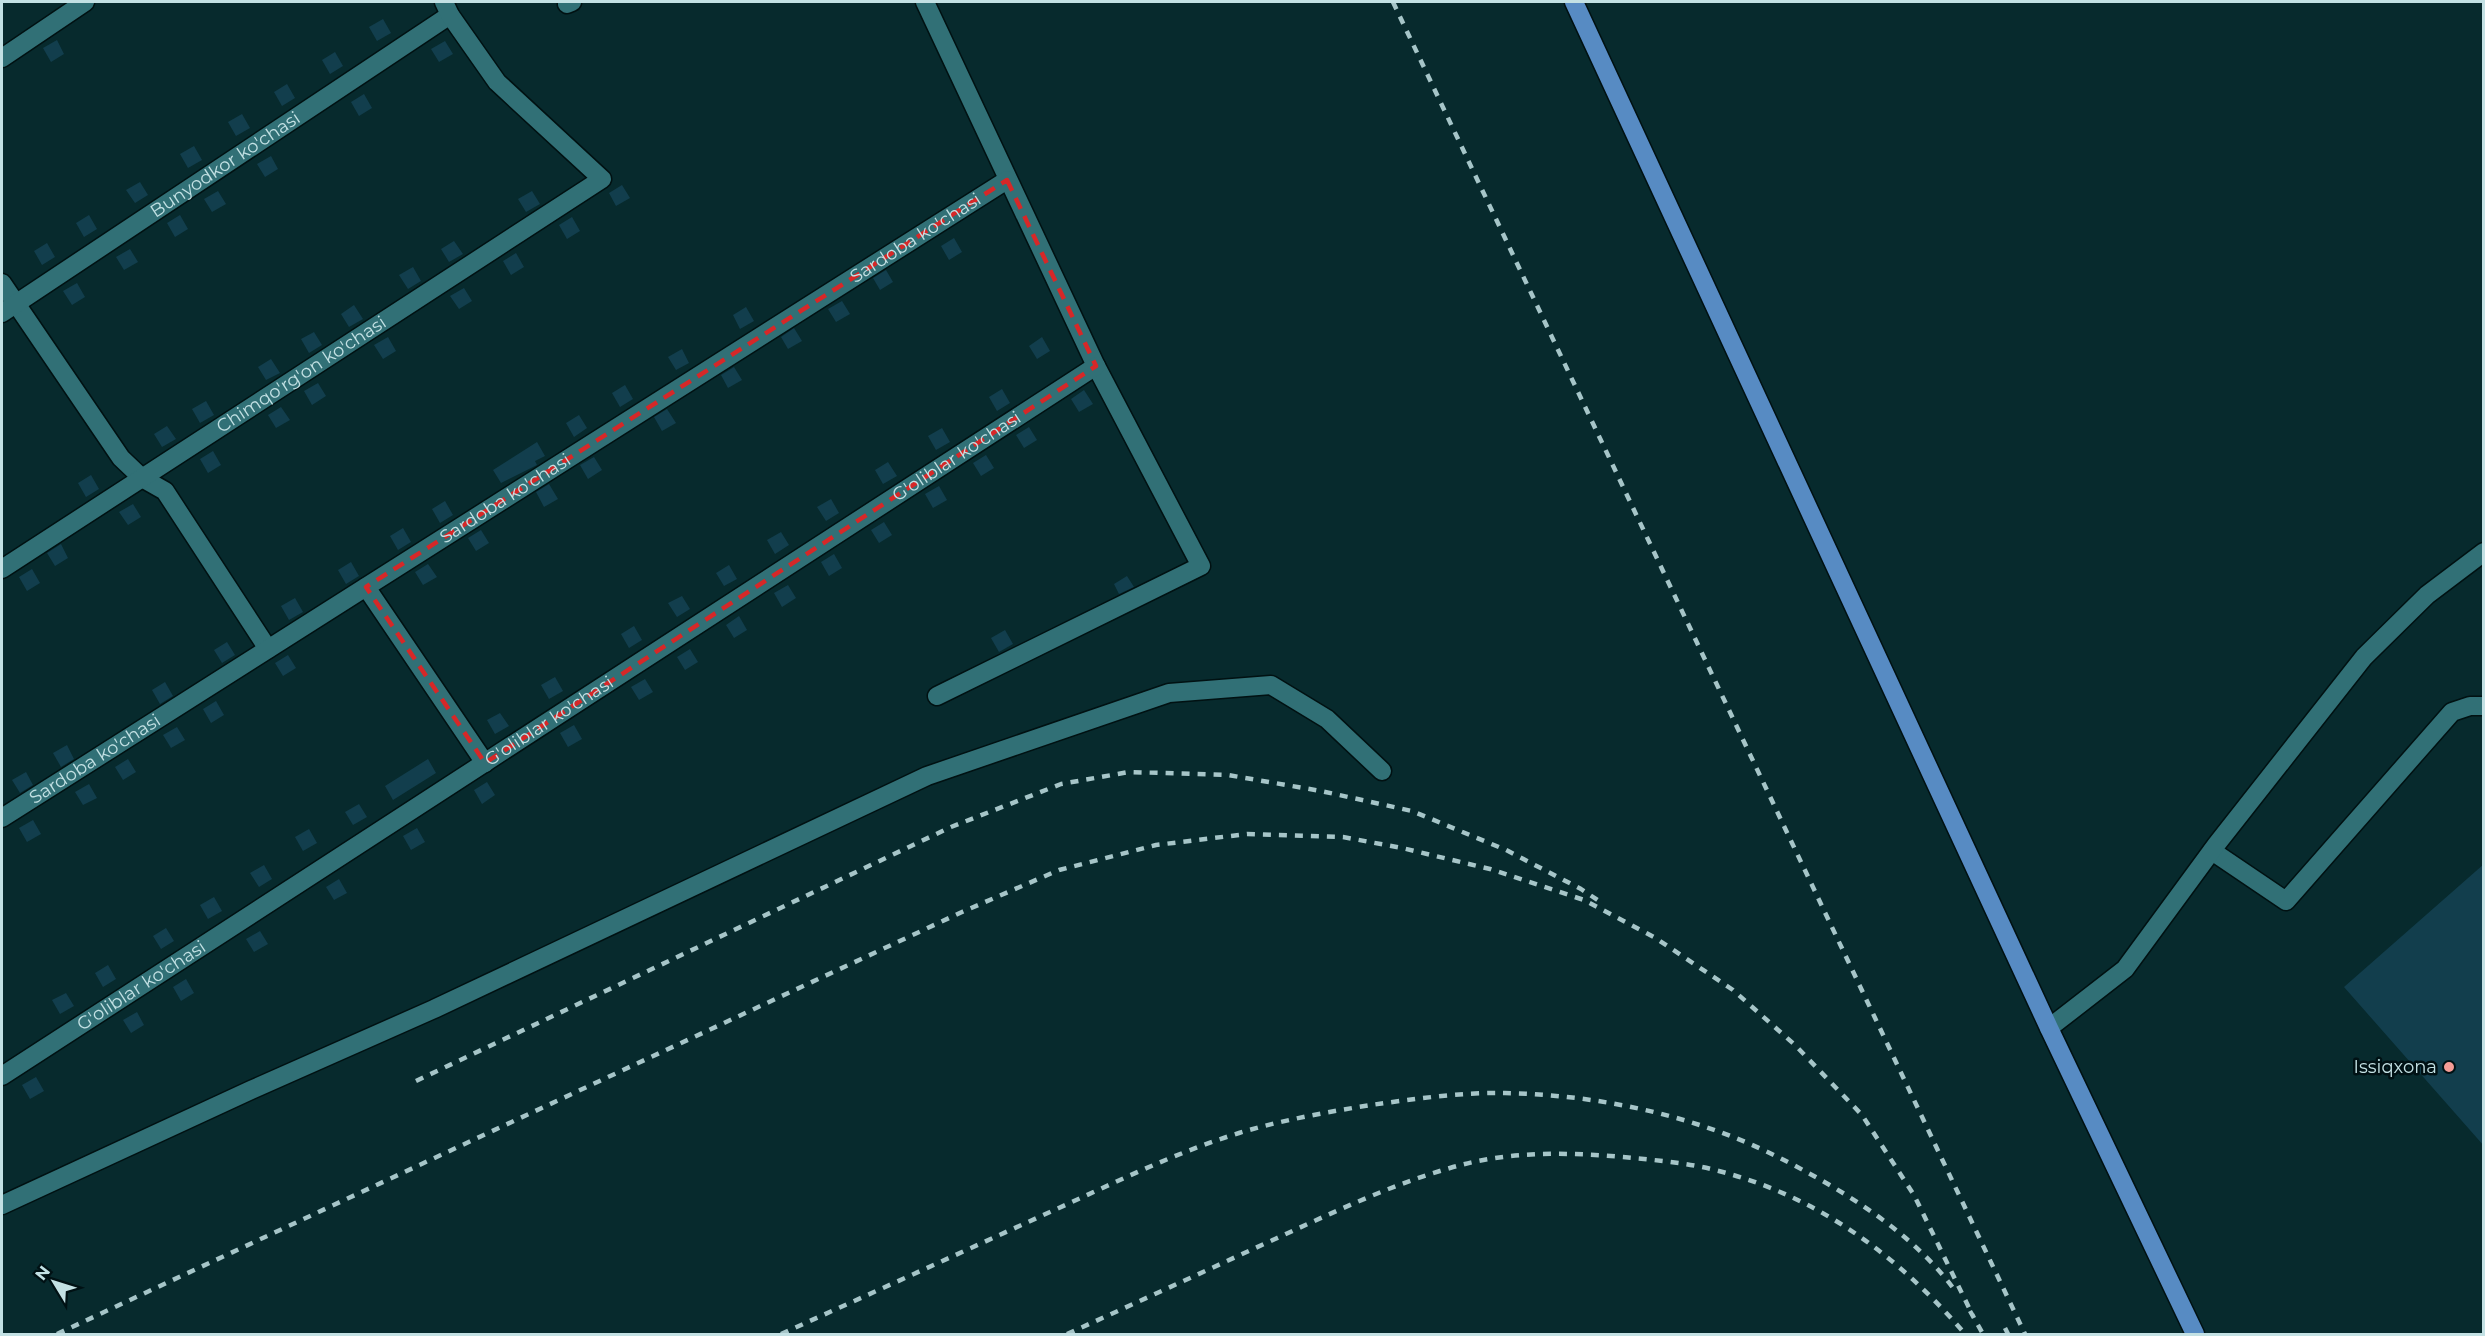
<svg xmlns="http://www.w3.org/2000/svg" width="2485" height="1336" viewBox="0 0 2485 1336" font-family="Montserrat,sans-serif">
<rect width="100%" height="100%" fill="#072a2d"/>
<path fill="#123e4d" d="M383,19L391,33L377,41L369,27Z
M57,40L64,54L51,62L43,48Z
M445,41L453,54L439,62L431,49Z
M335,52L343,66L330,74L322,60Z
M287,84L295,98L282,106L274,92Z
M364,94L372,108L359,116L351,102Z
M242,114L250,128L236,136L228,122Z
M194,146L202,160L188,168L180,154Z
M271,156L278,169L265,177L257,164Z
M140,182L148,195L135,203L126,190Z
M622,185L630,198L616,206L609,193Z
M218,191L226,204L212,212L204,199Z
M532,191L540,204L526,212L518,199Z
M89,215L97,229L84,237L76,223Z
M180,215L188,229L175,237L167,223Z
M572,217L580,231L567,239L559,225Z
M954,238L962,252L949,260L941,246Z
M454,241L463,254L449,262L441,249Z
M47,243L55,257L42,265L34,251Z
M130,249L138,262L124,270L116,257Z
M516,253L524,267L511,275L503,261Z
M413,267L421,281L408,289L399,275Z
M886,270L893,282L880,290L873,278Z
M77,283L85,297L72,305L63,291Z
M464,288L472,301L459,309L450,296Z
M842,301L850,314L836,322L828,309Z
M354,305L363,319L349,327L341,314Z
M746,307L754,321L740,329L733,315Z
M794,328L802,341L788,349L781,337Z
M314,332L322,345L309,353L301,339Z
M388,337L396,351L383,359L374,345Z
M1042,337L1050,351L1037,359L1029,346Z
M682,349L689,363L676,370L668,357Z
M271,359L280,373L266,380L258,367Z
M734,367L742,380L728,388L721,375Z
M318,383L326,396L312,405L304,391Z
M625,385L633,399L620,407L612,393Z
M1002,389L1010,403L997,411L989,397Z
M1084,390L1093,404L1079,412L1071,399Z
M206,401L214,415L200,423L192,409Z
M281,407L290,420L276,428L268,415Z
M667,409L676,423L662,431L654,417Z
M579,415L587,428L574,437L566,423Z
M167,426L176,439L162,447L154,434Z
M1029,427L1037,440L1024,448L1016,435Z
M942,428L950,442L936,450L928,436Z
M537,442L545,456L535,461L537,465L501,483L493,470Z
M213,451L221,465L208,473L200,459Z
M986,455L994,468L981,476L973,463Z
M594,457L602,470L588,479L580,465Z
M888,462L897,476L883,484L875,470Z
M91,475L99,489L86,497L78,483Z
M549,484L558,499L544,507L536,492Z
M939,486L947,500L933,508L925,494Z
M831,499L839,513L826,521L817,507Z
M445,501L453,515L440,523L432,509Z
M133,504L141,517L128,525L119,512Z
M884,522L892,535L879,543L871,530Z
M403,528L411,542L398,550L390,536Z
M481,530L489,543L476,551L468,538Z
M781,532L789,545L775,554L767,540Z
M61,544L68,558L55,566L47,553Z
M834,554L842,568L829,576L821,562Z
M351,562L359,576L346,584L338,570Z
M428,564L437,577L423,585L415,572Z
M729,565L737,579L724,586L716,573Z
M32,569L40,583L27,591L19,577Z
M1127,576L1134,587L1119,594L1114,584Z
M788,585L796,598L782,607L774,593Z
M682,596L690,609L677,617L668,603Z
M295,598L303,612L289,620L281,606Z
M739,616L747,630L734,638L726,625Z
M634,626L642,640L629,648L621,634Z
M1005,630L1013,644L999,652L991,638Z
M227,642L235,655L222,663L214,650Z
M690,649L698,662L685,670L677,657Z
M288,655L296,668L283,676L275,663Z
M555,677L563,691L549,699L541,685Z
M645,679L653,692L639,700L631,687Z
M165,682L173,696L160,704L152,690Z
M216,701L224,715L211,723L203,709Z
M500,713L509,726L495,734L487,720Z
M574,725L582,739L568,747L560,733Z
M177,727L185,740L171,748L163,735Z
M67,745L74,759L61,767L53,753Z
M128,759L136,772L123,780L115,767Z
M428,759L436,773L393,800L385,786Z
M26,772L33,785L20,793L12,780Z
M487,782L495,795L482,804L474,790Z
M89,784L97,798L83,805L75,792Z
M359,804L367,817L353,825L345,812Z
M33,820L41,834L27,842L19,828Z
M417,828L425,842L411,850L403,836Z
M309,829L317,843L303,851L295,837Z
M2484,864V1146L2344,987Z
M264,865L272,879L259,887L250,873Z
M339,879L347,893L334,900L326,887Z
M214,897L222,911L208,919L200,905Z
M166,928L174,941L161,949L153,936Z
M260,931L268,944L254,952L246,939Z
M108,965L116,979L103,987L95,973Z
M186,979L194,993L181,1001L173,987Z
M66,993L74,1006L60,1014L52,1000Z
M137,1012L144,1025L131,1033L123,1020Z
M36,1077L44,1091L30,1099L22,1085Z"/>
<g fill="none" stroke-linecap="round" stroke-linejoin="round">
<g stroke="#011112" stroke-width="21">
<g id="minor">
<path d="M925,2L1096,366L1201,566L937,696"/>
<path d="M567,4L572,2"/>
<path d="M2,58L85,2"/>
<path d="M2,283L121,458L142,478L165,491L268,649"/>
<path id="s1" d="M2,313L450,15"/>
<path id="s2" d="M2,569L602,179L497,82L450,15L444,2"/>
<path d="M366,587L485,763"/>
<path id="s3" d="M2,818L1007,180"/>
<path d="M2212,851L2286,901L2452,712L2470,706H2484"/>
<path d="M2049,1028L2125,969L2216,845L2364,657L2427,595L2484,552"/>
<path id="s4" d="M2,1076L1096,366"/>
<path d="M2,1205L251,1090L434,1009L927,776L1169,693L1271,685L1327,719L1382,771"/>
</g>
</g>
<g stroke="#011112" stroke-width="21">
<path id="major" d="M1574,2L2049,1028L2195,1334"/>
</g>
<use href="#minor" stroke="#317076" stroke-width="18"/>
<use href="#major" stroke="#578bc3" stroke-width="18"/>
<path stroke="#a6c5c8" stroke-width="4.5" stroke-dasharray="8 8" stroke-linecap="butt" d="M1393,2L2025,1334
M416,1081L951,827L1061,784L1129,772L1228,775L1321,791L1412,811L1506,850L1581,889L1599,901
M1970,1311L1983,1334
M2005,1328L2008,1334
M57,1334L962,912L1059,870L1156,845L1247,834L1343,837L1402,848L1490,869L1584,900L1654,937L1733,990L1795,1045L1862,1115L1914,1195L1974,1318
M781,1334C870,1294 960,1253 1050,1212C1112,1184 1174,1153 1239,1133C1282,1120 1327,1112 1371,1105C1413,1099 1463,1092 1505,1093C1599,1095 1694,1115 1778,1157C1843,1190 1913,1232 1956,1292
M1067,1334C1136,1303 1205,1271 1275,1239C1332,1213 1390,1185 1450,1168C1507,1151 1564,1152 1623,1157C1652,1160 1682,1162 1711,1169C1815,1194 1897,1254 1965,1334"/>
</g>
<path fill="none" stroke="#d62828" stroke-width="4.5" stroke-dasharray="12 8" stroke-linejoin="round" d="M1007,180L1096,366L485,763L366,587Z"/>
<circle fill="#f59c96" stroke="#001114" stroke-width="2" cx="2449" cy="1067" r="6"/>
<g text-anchor="middle" stroke-width="5" stroke-linejoin="round" paint-order="stroke">
<g font-size="18" fill="#c3e1e4" stroke="#001114">
<text dy="6" stroke="none"><textPath href="#s1" startOffset="268">Bunyodkor ko'chasi</textPath></text>
<text dy="6" stroke="none"><textPath href="#s3" startOffset="1082">Sardoba ko'chasi</textPath></text>
<text dy="6" stroke="none"><textPath href="#s2" startOffset="357">Chimqo'rg'on ko'chasi</textPath></text>
<text dy="6" stroke="none"><textPath href="#s4" startOffset="1138">G'oliblar ko'chasi</textPath></text>
<text dy="6" stroke="none"><textPath href="#s3" startOffset="596">Sardoba ko'chasi</textPath></text>
<text dy="6" stroke="none"><textPath href="#s4" startOffset="652">G'oliblar ko'chasi</textPath></text>
<text dy="6" stroke="none"><textPath href="#s3" startOffset="110">Sardoba ko'chasi</textPath></text>
<text dy="6" stroke="none"><textPath href="#s4" startOffset="166">G'oliblar ko'chasi</textPath></text>
</g>
<g font-size="18" fill="#c3e1e4" stroke="#001114" text-anchor="end">
<text x="2437" y="1073">Issiqxona</text>
</g>
</g>
<rect width="2485" height="1336" fill="none" stroke="#c3e1e4" stroke-width="6"/>
<g transform="translate(54 1282) rotate(308)" stroke="#001114" stroke-width="4.5" paint-order="stroke">
<path d="M0-4.5L10 22L0 15L-10 22Z" fill="#c3e1e4"/>
<text y="-9" font-size="16" font-weight="bold" text-anchor="middle" fill="#c3e1e4">N</text>
</g>
</svg>
